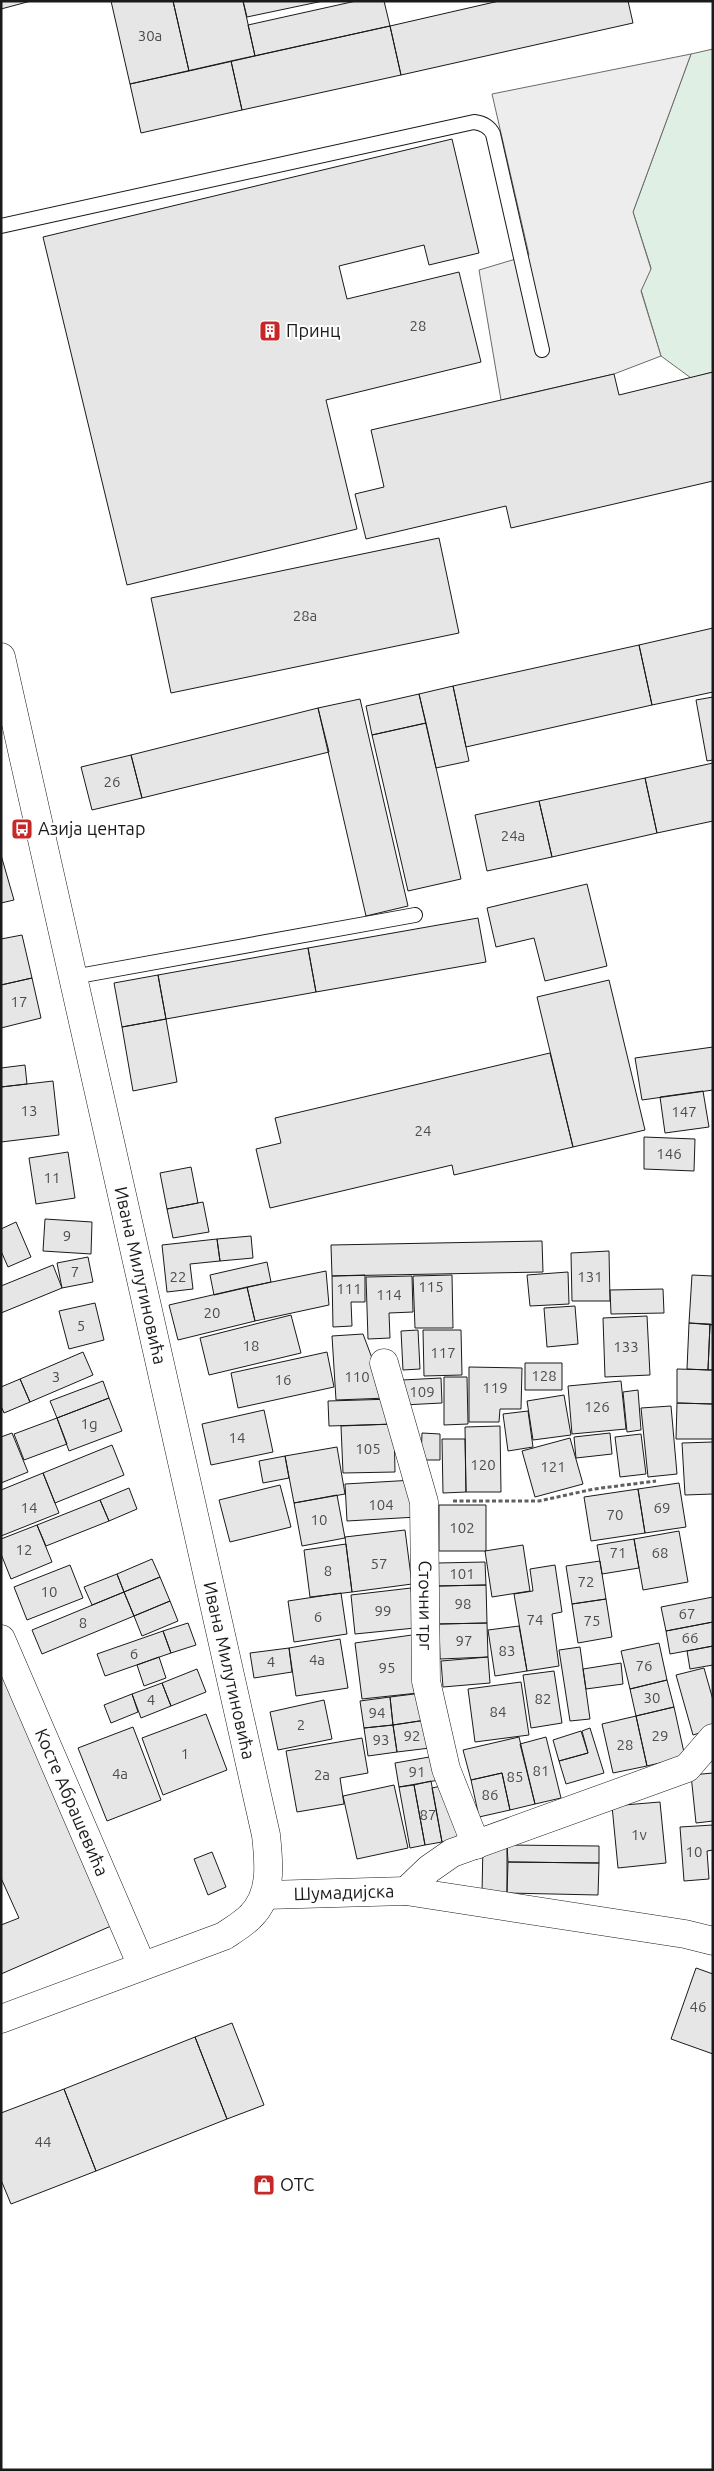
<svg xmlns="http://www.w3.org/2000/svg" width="714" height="2471" viewBox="0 0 714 2471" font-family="Ubuntu,sans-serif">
<rect width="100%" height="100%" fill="#fff"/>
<path fill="#e0efe3" stroke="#6a6a6a" d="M713,49V372L691,378L661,356L641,290L651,268L633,212L691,54Z"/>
<path fill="#ededed" stroke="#6a6a6a" d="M691,54L633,212L651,269L641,291L661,356L614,374L501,400L479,270L529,255L492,94Z"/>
<path fill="#e6e6e6" stroke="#1a1a1a" d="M1,1H31L1,9Z
M111,1H173L189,71L130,84Z
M173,1H243L255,56L189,71Z
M243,1H323L247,17Z
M356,1H384L390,26L255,56L248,25Z
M499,1H628L633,23L401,75L390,26Z
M390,26L401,75L242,110L231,61Z
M231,61L242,110L141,133L130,84Z
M452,139L479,253L429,265L424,245L339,266L347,299L459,272L481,362L326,400L357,529L127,585L43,237Z
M713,372V481L511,528L506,506L366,539L355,494L384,487L371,430L614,374L619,395Z
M439,538L459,633L171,693L151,598Z
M713,628V692L652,705L639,645Z
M639,645L652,705L466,747L453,686Z
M453,686L469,761L436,768L419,694Z
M419,694L426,723L372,735L366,706Z
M713,697V760L707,761L696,700Z
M360,699L408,906L366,916L318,708Z
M318,708L329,752L142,798L131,755Z
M426,723L461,879L408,891L372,735Z
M131,755L142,798L92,810L81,767Z
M713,763V821L657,833L645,778Z
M645,778L657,833L552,857L539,801Z
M539,801L552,857L487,871L475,815Z
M1,855L14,900L1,903Z
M587,884L607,966L545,981L534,938L496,947L487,908Z
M478,918L486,962L316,992L308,948Z
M22,935L32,978L1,985V939Z
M308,948L316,992L166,1019L158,975Z
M158,975L166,1019L122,1027L114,983Z
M32,978L41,1018L1,1028V985Z
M609,980L645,1130L573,1147L537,997Z
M166,1019L177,1082L133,1091L122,1027Z
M713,1047V1090L642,1100L635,1058Z
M550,1053L573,1147L454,1175L452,1165L270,1208L256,1149L281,1143L275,1118Z
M25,1065L27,1084L1,1087V1068Z
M53,1081L59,1135L1,1142V1087Z
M703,1091L709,1127L665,1133L660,1097Z
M644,1137L695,1139L694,1171L644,1169Z
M68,1152L75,1198L36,1204L29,1158Z
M191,1167L198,1203L167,1209L160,1173Z
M203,1202L209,1232L173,1238L167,1209Z
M45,1219L92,1222L91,1254L43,1251Z
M16,1222L31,1257L8,1267L1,1251V1229Z
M251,1236L253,1258L220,1261L217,1239Z
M217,1239L220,1261L190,1264L193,1289L167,1292L162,1245Z
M542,1241L543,1272L332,1276L331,1245Z
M609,1251L610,1301H572L571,1253Z
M88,1257L93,1282L62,1288L57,1263Z
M267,1262L271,1282L214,1295L210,1275Z
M53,1265L62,1288L1,1313V1286Z
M326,1271L329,1305L255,1321L247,1287Z
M568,1272L569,1304L530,1306L527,1275Z
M365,1275V1302H351L352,1326L333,1327L332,1276Z
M452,1275L453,1328H415L413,1276Z
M692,1275L713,1276V1325L689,1323Z
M412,1276L413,1312L389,1313L390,1338L368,1339L366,1277Z
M247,1287L255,1321L178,1340L169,1305Z
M663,1289L664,1313L611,1314L610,1290Z
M95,1303L104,1340L69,1349L59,1311Z
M575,1306L578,1344L547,1347L544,1308Z
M291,1315L301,1353L209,1375L200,1338Z
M647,1316L650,1375L605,1377L603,1318Z
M689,1323L710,1324L708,1370L687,1369Z
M710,1324L713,1325V1370H708Z
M418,1330L420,1369L403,1370L401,1331Z
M423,1330H461L462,1375L424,1376Z
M363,1334L387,1398L336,1400L332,1336Z
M83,1352L93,1375L30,1402L20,1379Z
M327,1352L334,1387L238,1408L231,1373Z
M525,1363H562V1390H525Z
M469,1367L522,1368L521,1409H500L499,1422H469Z
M677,1369L713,1370V1404L677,1403Z
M444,1377H467L468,1424L444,1425Z
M441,1378L442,1403L403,1405L402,1380Z
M20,1379L30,1402L4,1413L1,1406V1387Z
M103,1381L109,1398L57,1418L50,1401Z
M621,1381L626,1429L572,1434L568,1386Z
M638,1390L641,1430L627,1432L623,1392Z
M564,1395L571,1435L533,1440L527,1401Z
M109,1398L122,1431L69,1451L57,1418Z
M393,1399L394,1424L329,1426L328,1401Z
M677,1403L713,1404V1439H676Z
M671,1406L677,1474L648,1477L641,1408Z
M264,1410L273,1452L211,1465L202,1424Z
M528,1411L533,1447L508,1451L503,1414Z
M57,1418L67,1444L24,1460L14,1434Z
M394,1424L395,1472L343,1473L341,1426Z
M500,1426L501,1492H466L465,1427Z
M12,1433L28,1472L1,1483V1437Z
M422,1433L440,1434V1460H421Z
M610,1433L612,1454L576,1458L574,1437Z
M641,1434L646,1474L620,1477L615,1437Z
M570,1438L583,1484L535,1497L522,1451Z
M442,1439H465L466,1492L443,1493Z
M713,1442V1494L685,1495L682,1443Z
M112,1445L124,1475L55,1503L43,1473Z
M337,1447L345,1494L294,1503L285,1456Z
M285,1456L289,1478L263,1483L259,1461Z
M43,1473L59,1513L1,1536V1490Z
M414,1480L417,1517L347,1521L345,1484Z
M679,1483L686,1527L645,1533L638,1489Z
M280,1485L291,1527L230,1542L219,1500Z
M129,1488L137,1509L109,1521L100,1500Z
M638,1489L645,1533L591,1541L584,1497Z
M337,1495L345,1538L302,1546L294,1503Z
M100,1500L109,1521L46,1546L37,1525Z
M439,1505H486V1551H439Z
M37,1525L52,1562L11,1579L1,1554V1539Z
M405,1530L412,1584L352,1592L345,1537Z
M679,1531L688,1582L643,1590L634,1539Z
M634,1539L639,1568L602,1574L597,1545Z
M346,1544L352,1592L310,1597L304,1550Z
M523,1545L530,1591L492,1597L485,1551Z
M152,1559L160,1577L124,1592L117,1574Z
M600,1561L606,1599L572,1604L566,1566Z
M485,1562L486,1585L438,1586V1563Z
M70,1565L83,1598L27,1620L14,1587Z
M555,1565L562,1612L552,1614L559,1666L527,1671L514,1594L533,1591L530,1569Z
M117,1574L124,1592L92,1605L84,1587Z
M160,1577L170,1601L134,1616L124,1592Z
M486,1585L487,1623L439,1624L438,1586Z
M411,1588L415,1628L355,1634L351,1595Z
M124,1592L134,1616L42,1654L32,1630Z
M341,1593L347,1634L294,1642L288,1601Z
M713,1597V1622L666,1631L661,1607Z
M606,1599L612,1637L578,1643L572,1604Z
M170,1601L178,1621L142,1636L134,1616Z
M713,1622V1646L670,1654L666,1631Z
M188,1623L196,1645L171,1653L163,1631Z
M487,1623L488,1657L440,1659L439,1624Z
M519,1626L527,1671L495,1676L488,1630Z
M163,1631L171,1653L105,1676L97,1654Z
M412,1635L418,1693L362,1699L355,1643Z
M340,1639L348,1688L296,1696L289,1648Z
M659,1643L667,1680L630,1689L621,1651Z
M713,1646V1665L690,1669L687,1651Z
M580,1647L590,1719L570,1721L559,1650Z
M289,1648L292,1672L254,1678L250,1653Z
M159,1657L166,1678L144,1686L137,1665Z
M488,1657L490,1683L443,1687L441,1661Z
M1,1658L118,1923L1,1974V1925L19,1918L1,1878Z
M621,1663L623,1684L586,1689L583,1669Z
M704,1668L713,1700V1729L693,1735L676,1675Z
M197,1669L206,1692L171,1706L162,1683Z
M554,1671L562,1723L531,1728L523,1675Z
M667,1680L674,1707L636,1716L630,1689Z
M521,1682L529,1735L475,1742L468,1689Z
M162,1683L171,1706L141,1718L132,1694Z
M422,1693L426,1720L393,1725L390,1697Z
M132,1694L138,1712L111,1723L104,1705Z
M390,1697L393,1725L364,1728L360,1701Z
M324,1700L332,1739L278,1750L270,1712Z
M674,1707L685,1757L647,1766L636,1716Z
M206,1714L227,1770L163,1795L142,1738Z
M636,1716L647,1766L613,1773L602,1724Z
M426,1720L430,1748L397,1752L393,1725Z
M393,1725L397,1752L368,1756L364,1728Z
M133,1727L161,1800L107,1821L78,1748Z
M590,1728L604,1773L566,1784L559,1761L588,1753L582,1731Z
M581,1731L588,1753L559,1761L553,1740Z
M519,1737L535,1804L510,1810L502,1773L471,1780L463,1750Z
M546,1737L561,1798L535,1804L520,1744Z
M362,1738L368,1773L340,1778L344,1804L297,1812L286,1751Z
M435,1756L439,1780L399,1787L395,1763Z
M502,1773L510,1810L479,1817L471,1780Z
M713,1773V1821L696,1823L691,1775Z
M431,1781L442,1842L425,1845L414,1785Z
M450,1784L460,1839L442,1842L432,1788Z
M394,1785L408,1848L357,1859L343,1796Z
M414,1785L425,1845L410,1848L399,1787Z
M660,1802L666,1863L618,1868L612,1806Z
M713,1825V1850L707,1851L709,1879L684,1881L680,1827Z
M483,1844L507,1845V1893H482Z
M507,1845L599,1846V1863L508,1862Z
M212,1852L226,1887L208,1895L194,1859Z
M508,1862L599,1863L598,1895L507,1893Z
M696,1968L713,1974V2054L671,2039Z
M232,2023L264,2105L227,2119L195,2037Z
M195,2037L227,2119L96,2171L64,2089Z
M64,2089L96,2171L11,2204L1,2180V2113Z"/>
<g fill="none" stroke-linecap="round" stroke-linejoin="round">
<g stroke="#1a1a1a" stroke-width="16">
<path id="lane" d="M1,226L474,122C482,123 489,126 493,134L542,350
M73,977L415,915"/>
</g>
<g stroke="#1a1a1a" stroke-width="29">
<g id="street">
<path id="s1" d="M384,1363L424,1502L426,1681L446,1769L476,1845"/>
<path id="s2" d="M1,1639L142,1966"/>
<path d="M406,1891L429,1869L452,1853L687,1768L713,1738"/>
<path id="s3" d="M266,1895L406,1891L685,1934L713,1941"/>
</g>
</g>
<g stroke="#1a1a1a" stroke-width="29">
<g id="secondary">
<path id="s4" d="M1,657L266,1835C269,1863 273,1895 250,1917C243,1924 233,1930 224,1936L1,2019"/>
</g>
</g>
<path stroke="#5f5f5f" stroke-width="3" stroke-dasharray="4 2.5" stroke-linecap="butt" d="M453,1501H539L594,1489L656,1481"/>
<use href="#lane" stroke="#fff" stroke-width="14"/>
<use href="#street" stroke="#fff" stroke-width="28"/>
<use href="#secondary" stroke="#fff" stroke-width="28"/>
</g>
<defs>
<g id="building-square" transform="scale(1.125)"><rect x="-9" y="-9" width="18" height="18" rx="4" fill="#c62828" stroke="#fff"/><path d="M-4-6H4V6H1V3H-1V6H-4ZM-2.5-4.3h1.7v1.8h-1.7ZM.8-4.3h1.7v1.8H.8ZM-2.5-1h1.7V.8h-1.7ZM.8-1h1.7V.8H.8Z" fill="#fff"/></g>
<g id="bus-square" transform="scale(1.125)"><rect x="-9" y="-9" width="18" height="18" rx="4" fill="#c62828" stroke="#fff"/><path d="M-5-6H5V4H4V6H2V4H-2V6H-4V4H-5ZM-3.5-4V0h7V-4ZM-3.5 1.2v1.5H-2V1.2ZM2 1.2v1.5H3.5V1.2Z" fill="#fff"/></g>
<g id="shop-square" transform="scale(1.125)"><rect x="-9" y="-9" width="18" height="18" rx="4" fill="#c62828" stroke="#fff"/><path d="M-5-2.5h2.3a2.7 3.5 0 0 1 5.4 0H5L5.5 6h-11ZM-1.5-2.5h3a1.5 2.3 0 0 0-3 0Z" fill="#fff"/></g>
</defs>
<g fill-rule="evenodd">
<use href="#building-square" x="270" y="331"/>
<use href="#bus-square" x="22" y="829"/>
<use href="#shop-square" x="264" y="2185"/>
</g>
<g text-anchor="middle" stroke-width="4" stroke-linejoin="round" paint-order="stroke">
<g font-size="15" fill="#4d4d4d">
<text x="150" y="41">30a</text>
<text x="418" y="331">28</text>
<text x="305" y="621">28a</text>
<text x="112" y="787">26</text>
<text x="513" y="841">24a</text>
<text x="19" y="1007">17</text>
<text x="29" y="1116">13</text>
<text x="684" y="1117">147</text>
<text x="423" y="1136">24</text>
<text x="669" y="1159">146</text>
<text x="52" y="1183">11</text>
<text x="67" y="1241">9</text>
<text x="75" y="1277">7</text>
<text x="178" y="1282">22</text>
<text x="590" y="1282">131</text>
<text x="431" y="1292">115</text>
<text x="349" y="1294">111</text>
<text x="389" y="1300">114</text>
<text x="212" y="1318">20</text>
<text x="81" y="1331">5</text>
<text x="251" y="1351">18</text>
<text x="626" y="1352">133</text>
<text x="443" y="1358">117</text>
<text x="544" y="1381">128</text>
<text x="56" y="1382">3</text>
<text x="357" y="1382">110</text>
<text x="283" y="1385">16</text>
<text x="495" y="1393">119</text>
<text x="422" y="1397">109</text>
<text x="597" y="1412">126</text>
<text x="89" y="1429">1g</text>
<text x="237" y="1443">14</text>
<text x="368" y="1454">105</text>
<text x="483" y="1470">120</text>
<text x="553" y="1472">121</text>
<text x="381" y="1510">104</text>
<text x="29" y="1513">14</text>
<text x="662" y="1513">69</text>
<text x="615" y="1520">70</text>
<text x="319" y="1525">10</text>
<text x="462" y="1533">102</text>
<text x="24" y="1555">12</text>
<text x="618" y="1558">71</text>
<text x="660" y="1558">68</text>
<text x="379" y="1569">57</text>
<text x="328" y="1576">8</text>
<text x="462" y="1579">101</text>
<text x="586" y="1587">72</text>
<text x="49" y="1597">10</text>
<text x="463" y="1609">98</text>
<text x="383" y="1616">99</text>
<text x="687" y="1619">67</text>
<text x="318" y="1622">6</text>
<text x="535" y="1625">74</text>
<text x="592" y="1626">75</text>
<text x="83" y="1628">8</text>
<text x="690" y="1643">66</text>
<text x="464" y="1646">97</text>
<text x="507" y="1656">83</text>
<text x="134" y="1659">6</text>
<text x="317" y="1665">4a</text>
<text x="271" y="1667">4</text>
<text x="644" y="1671">76</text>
<text x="387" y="1673">95</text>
<text x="652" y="1703">30</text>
<text x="543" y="1704">82</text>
<text x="151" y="1705">4</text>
<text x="498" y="1717">84</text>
<text x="377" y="1718">94</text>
<text x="301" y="1730">2</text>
<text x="412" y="1741">92</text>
<text x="660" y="1741">29</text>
<text x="381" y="1745">93</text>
<text x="625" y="1750">28</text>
<text x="185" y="1759">1</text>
<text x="541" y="1776">81</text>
<text x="417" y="1777">91</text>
<text x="120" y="1779">4a</text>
<text x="322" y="1780">2a</text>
<text x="515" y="1782">85</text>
<text x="490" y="1800">86</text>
<text x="428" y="1820">87</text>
<text x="639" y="1840">1v</text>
<text x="694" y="1857">10</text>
<text x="698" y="2012">46</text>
<text x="43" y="2147">44</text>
</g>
<g font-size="18" fill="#1a1a1a" stroke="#fff" text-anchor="start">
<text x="286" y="337">Принц</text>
<text x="38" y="835">Азија центар</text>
<text x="280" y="2191">OTC</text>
</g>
<g font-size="18" fill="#1a1a1a" stroke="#fff">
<text dy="6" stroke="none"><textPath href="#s4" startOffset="634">Ивана Милутиновића</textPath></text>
<text dy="6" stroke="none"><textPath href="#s1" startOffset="248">Сточни трг</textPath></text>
<text dy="6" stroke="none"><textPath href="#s4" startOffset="1039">Ивана Милутиновића</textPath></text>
<text dy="6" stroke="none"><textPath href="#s2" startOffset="178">Косте Абрашевића</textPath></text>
<text dy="6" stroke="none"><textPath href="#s3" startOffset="78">Шумадијска</textPath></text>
</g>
</g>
<rect width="714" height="2471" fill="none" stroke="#1a1a1a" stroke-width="5"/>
</svg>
